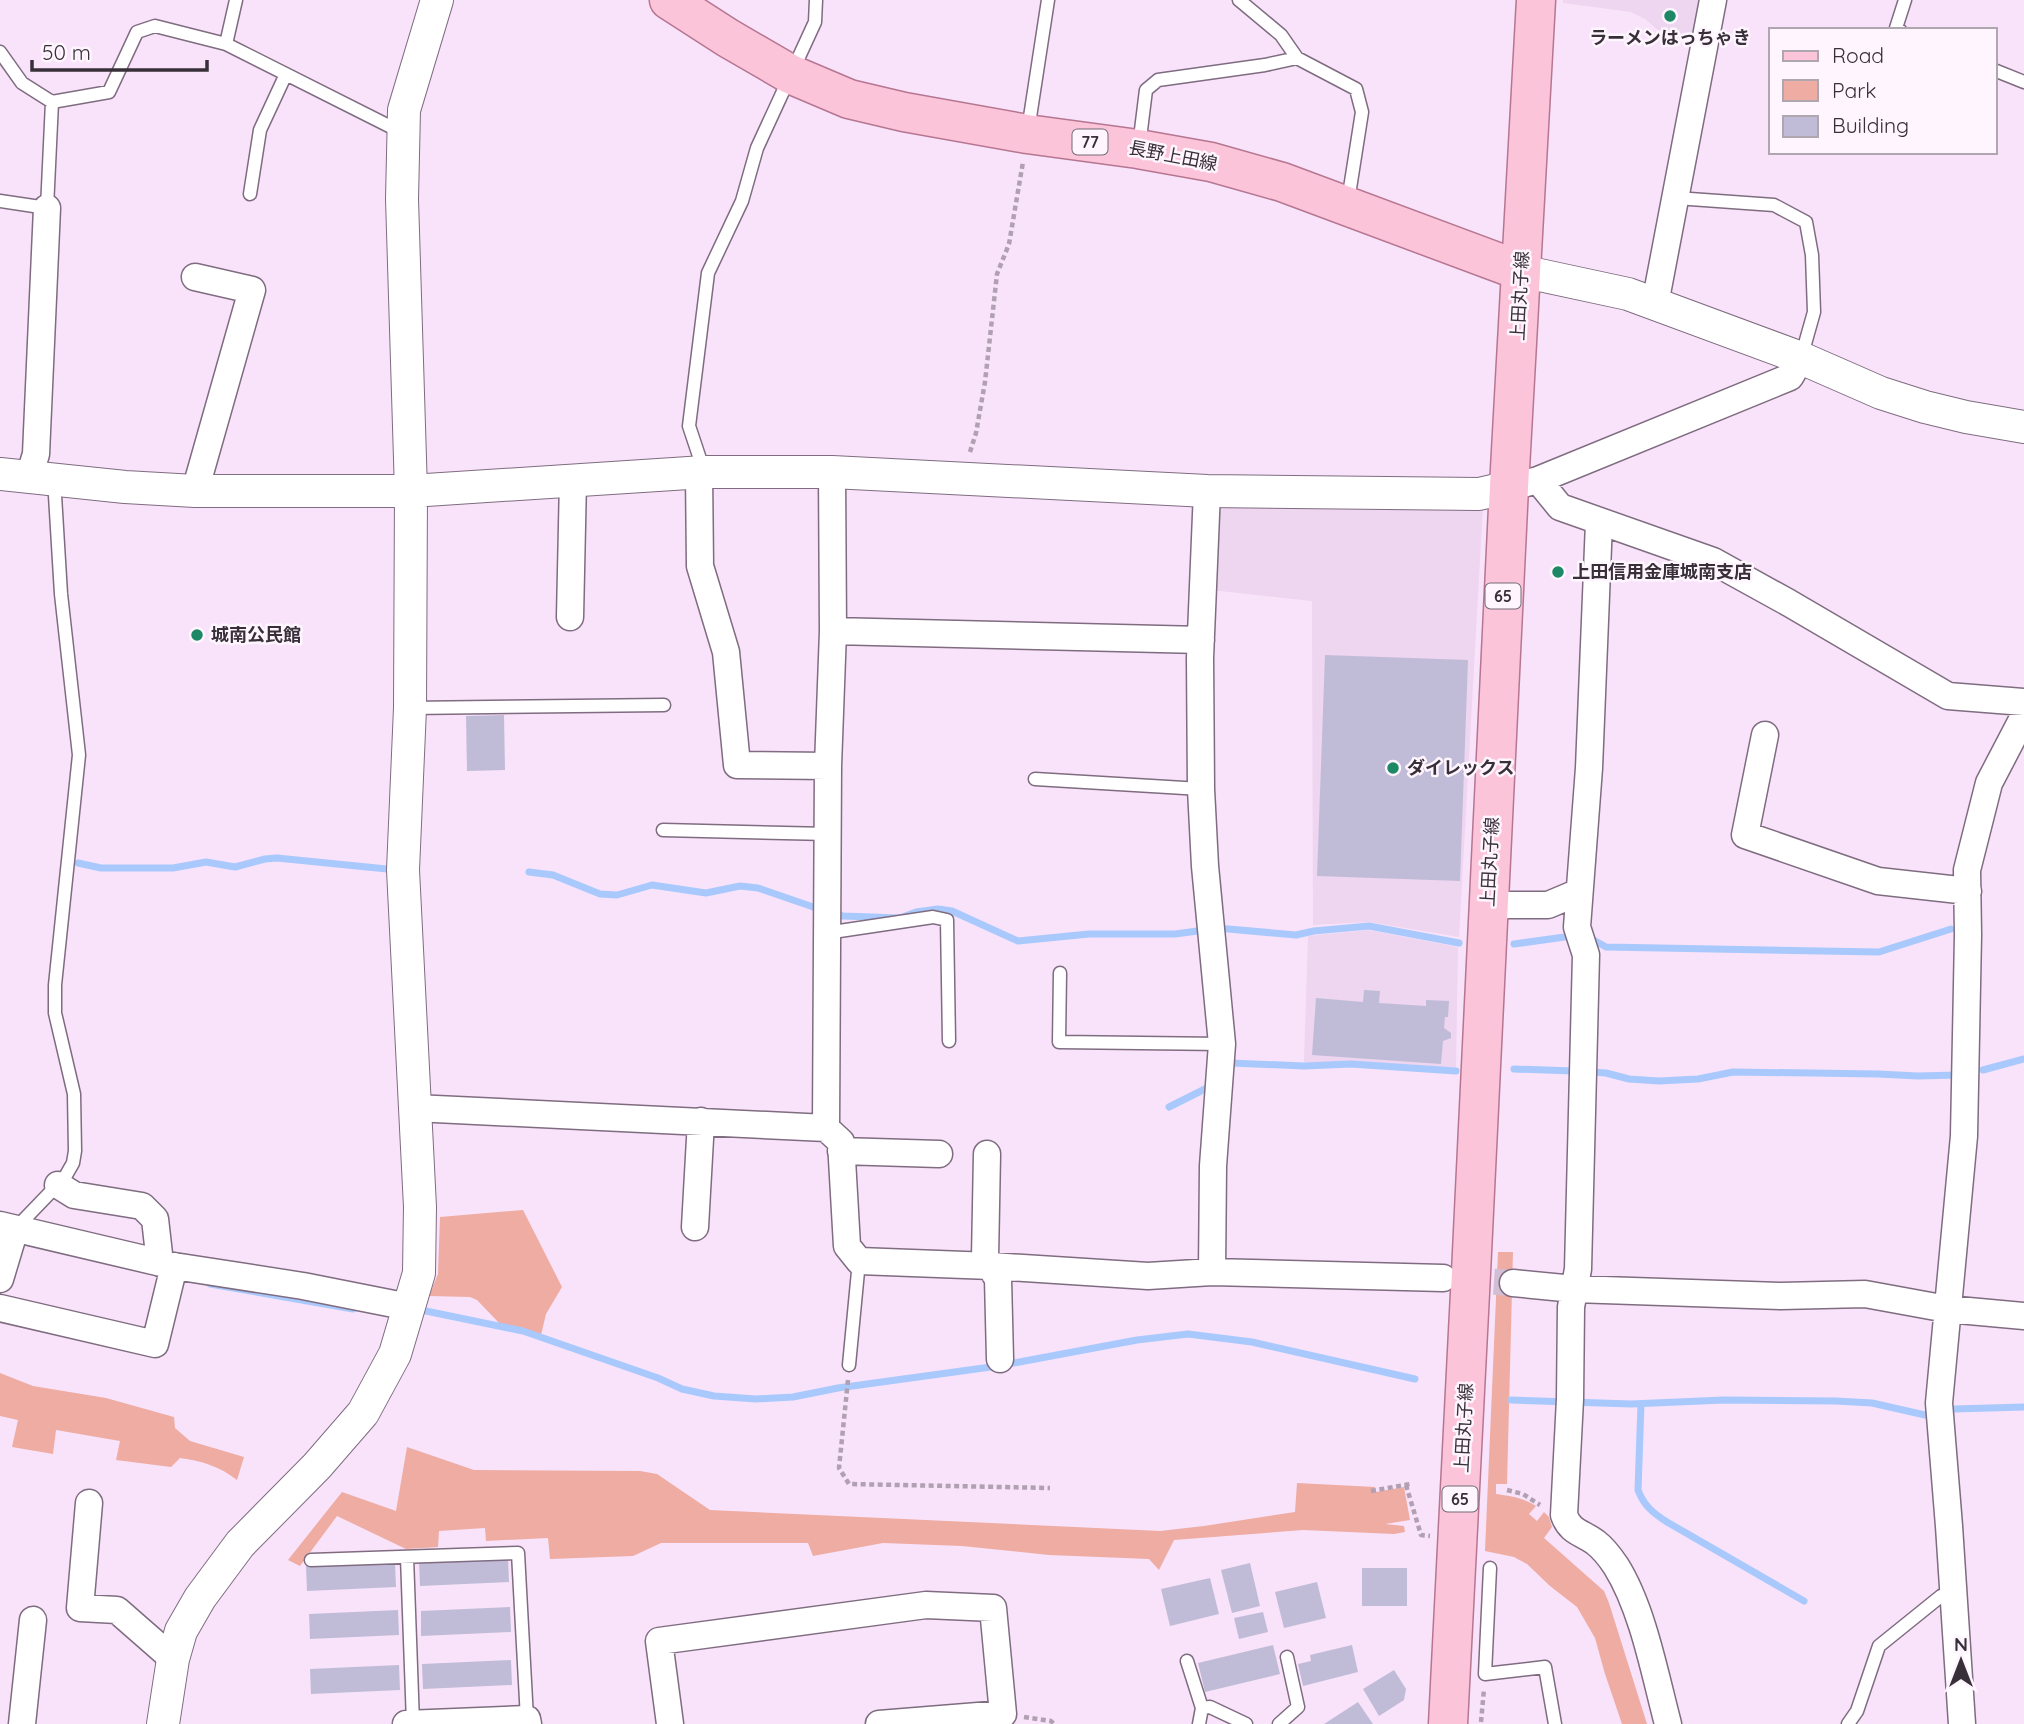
<svg xmlns="http://www.w3.org/2000/svg" width="2024" height="1724" viewBox="0 0 2024 1724" font-family="Quicksand,'Noto Sans JP',sans-serif">
<rect width="100%" height="100%" fill="#f8e3fa"/>
<path fill="#eed5f0" d="M1563,0H1703L1699,36L1658,30L1645,19L1631,12L1563,3Z
M1215,504L1483,505L1459,937L1369,922L1313,925L1312,601L1211,590Z
M1368,930L1458,947L1456,1068L1304,1062L1308,936Z"/>
<path fill="#eeaca3" d="M523,1210L562,1287L546,1314L541,1335L500,1324L477,1300L470,1297L429,1296L438,1274L440,1217Z
M1498,1252H1513L1507,1484H1496V1494C1511,1496 1523,1498 1536,1506L1529,1514L1537,1521L1544,1512L1549,1517L1552,1527L1544,1538L1604,1591L1609,1603L1647,1724H1622L1605,1674L1595,1638L1577,1607L1550,1586L1527,1564L1514,1557L1485,1551Z
M0,1373L33,1386L106,1398L174,1417L175,1428L190,1441L244,1457L237,1480C219,1466 202,1461 180,1458L171,1467L116,1460L120,1441L56,1430L53,1454L12,1447L18,1420L0,1416Z
M407,1447L474,1470L640,1471L657,1474L710,1510L1160,1531L1204,1526L1295,1512L1297,1483L1375,1487L1376,1492L1404,1487L1410,1520L1385,1524L1404,1526L1405,1532L1394,1534L1303,1530L1174,1540L1159,1570L1149,1559L1049,1555L962,1546L883,1543L813,1556L808,1543H661L633,1556L550,1559L548,1538L486,1541L485,1528L439,1531L438,1547L406,1549L337,1516L300,1566L288,1560L342,1492L396,1511Z"/>
<g fill="none" stroke-linecap="round" stroke-linejoin="round">
<path stroke="#a9c9fd" stroke-width="7" d="M78,863L101,868H173L206,862L235,867L265,859L277,858L387,869
M529,872L553,875L600,894L617,895L652,885L706,893L740,886L758,888L822,910
M834,914L843,916L900,918L916,912L938,909L952,911L1018,941L1089,934H1175L1205,930
M1217,928L1296,935L1314,931L1369,926L1459,943
M1590,938L1606,947L1879,952L1951,929
M1514,944L1572,936
M1228,1066L1230,1063L1304,1066L1351,1064L1456,1071
M1514,1069L1574,1071
M1983,1070L2024,1059
M1591,1072L1606,1073L1629,1079L1659,1081L1698,1079L1733,1072L1878,1074L1918,1076L1958,1075
M1169,1107L1211,1086
M210,1284L353,1309
M421,1310L523,1331L658,1378L682,1389L714,1396L756,1399L793,1397L838,1388L998,1366L1137,1340L1188,1334L1252,1342L1415,1379
M1511,1400L1631,1404L1724,1400L1836,1401L1872,1403L1925,1415
M1641,1404L1638,1490C1644,1506 1653,1513 1667,1522L1804,1601
M1954,1409L2024,1407"/>
</g>
<path fill="#c0bcd7" d="M1325,655L1468,660L1460,881L1317,876Z
M504,715L505,770L467,771L466,716Z
M1364,990L1380,991L1379,1003L1426,1006V1000L1449,1001L1448,1017H1445L1444,1028L1451,1033V1038L1443,1041L1441,1064L1312,1055L1316,998L1363,1002Z
M508,1557L509,1582L420,1586L419,1561Z
M395,1563L396,1587L307,1591L306,1566Z
M1250,1563L1260,1606L1232,1613L1221,1570Z
M1362,1568H1407V1606H1362Z
M1210,1578L1219,1614L1170,1626L1161,1589Z
M1317,1582L1326,1618L1284,1628L1275,1592Z
M510,1607L511,1632L421,1636V1611Z
M398,1610L399,1635L310,1639L309,1614Z
M1263,1612L1268,1632L1239,1639L1234,1618Z
M1273,1645L1280,1674L1205,1692L1198,1663Z
M1352,1645L1358,1672L1303,1686L1298,1664L1311,1661L1310,1655Z
M511,1660L512,1685L423,1689L422,1664Z
M399,1665L400,1690L311,1694L310,1669Z
M1394,1670L1406,1689L1404,1700L1379,1716L1363,1689Z
M1358,1702L1373,1724H1324Z"/>
<g fill="none" stroke-linecap="round" stroke-linejoin="round">
<path stroke="#d2bfd3" stroke-width="26" stroke-dasharray="26 13" stroke-linecap="butt" d="M1455,1279L1513,1283"/>
<g stroke="#7f6c80" stroke-width="15">
<path id="service" d="M236,0L226,44L401,132
M1239,0L1281,35L1297,58L1356,89L1362,112L1348,201
M1900,30L1896,28L1905,0
M0,52L22,83L52,102L47,208L0,201
M1994,70L2024,82
M52,102L109,92L137,32L155,26L226,44
M1028,130L1048,0
M1139,146L1146,90L1158,80L1265,65L1297,58
M250,194L260,130L286,74
M1676,198L1774,205L1806,222L1812,255L1814,312L1801,358
M704,471L689,426L708,273L742,201L757,148L815,22L816,0
M410,708L664,705
M1035,779L1201,789
M663,830L828,834
M826,933L933,917L947,920L949,1041
M1060,973L1059,1042L1222,1044
M16,1228L65,1177L73,1163L75,1151L74,1094L55,1013V985L79,755L61,594L54,479
M849,1365L859,1261
M407,1557L413,1723
M311,1560L518,1553L527,1719
M1490,1568L1485,1674L1545,1667L1555,1724
M1187,1661L1202,1708L1199,1724
M1202,1708L1210,1707L1246,1724
M1279,1724L1298,1707L1287,1657
M1848,1724L1857,1711L1879,1646L1941,1596L1954,1592"/>
</g>
<g stroke="#7f6c80" stroke-width="29">
<path id="minor" d="M1655,304L1713,0
M699,473L700,566L726,652L737,765L828,766
M29,477L36,454L47,208
M1538,480L1560,507L1713,561L1789,603L1948,696L2024,702
M1523,484L1538,480L1790,377L1801,358
M195,491L252,290L195,277
M1207,491L1200,658L1201,789L1205,866L1222,1044L1213,1166L1212,1272
M1599,522L1589,768L1577,927L1586,955L1578,1269L1571,1307L1570,1399L1564,1515C1570,1532 1581,1532 1595,1542C1603,1548 1610,1557 1616,1566C1643,1609 1655,1675 1668,1724
M570,617L573,480
M833,631L1201,640
M1765,735L1745,835L1878,881L1968,891
M1488,905H1548L1579,892
M415,1108L826,1128L841,1142L847,1246L859,1261L991,1266L1148,1276L1212,1272L1443,1278
M826,1128L828,766L833,631L832,472
M841,1151L939,1154
M987,1154L985,1258L998,1279L1000,1359
M58,1185L74,1195L142,1206L155,1219L160,1263
M0,1225L174,1266L303,1286L409,1307
M695,1227L701,1121
M0,1279L15,1229
M1513,1283L1574,1289L1781,1296L1865,1294L1947,1309L2024,1316
M0,1308L155,1344L174,1266
M89,1503L80,1608L117,1610L173,1659
M22,1724L33,1620
M406,1724L527,1719L528,1724
M670,1724L659,1641L926,1605L993,1608L1003,1714L879,1724
M1962,1724L1949,1526L1939,1403L1964,1136L1968,935L1967,870L1989,783L2024,716"/>
</g>
<g stroke="#7f6c80" stroke-width="34">
<path id="tertiary" d="M1521,271L1628,294L1801,358L1881,393L1925,407L1966,417L2024,427
M0,474L125,487L195,491H411L704,472H832L1207,491L1479,494L1509,487
M163,1724L173,1659L181,1631L200,1598L240,1544L317,1466L363,1413L395,1354L419,1273L420,1207L403,870L410,708L411,491L402,199L404,110L437,0"/>
</g>
<g stroke="#b67691" stroke-width="41">
<path id="primary" d="M669,0L728,38L790,74L849,99L904,112L1027,134L1138,149L1211,162L1282,182L1521,271
M1448,1724L1471,1273L1509,487L1536,0"/>
</g>
<path stroke="#b0a0b2" stroke-width="4.5" stroke-dasharray="5 3.5" stroke-linecap="butt" d="M970,452L976,433L985,382L997,274L1009,244L1023,162
M848,1380L839,1468L849,1484L1050,1488
M1406,1485L1421,1535L1430,1536
M1507,1490L1523,1494L1540,1505
M1371,1491L1410,1484
M1024,1717L1051,1721L1054,1724
M1481,1722L1484,1689"/>
<use href="#service" stroke="#fff" stroke-width="12"/>
<use href="#minor" stroke="#fff" stroke-width="26"/>
<use href="#tertiary" stroke="#fff" stroke-width="32"/>
<use href="#primary" stroke="#fcc4d9" stroke-width="38"/>
</g>
<g fill="#1c8865" stroke="#fef5fe" stroke-width="2.5">
<circle cx="1670" cy="16" r="7"/>
<circle cx="1558" cy="572" r="7"/>
<circle cx="197" cy="635" r="7"/>
<circle cx="1393" cy="768" r="7"/>
</g>
<g text-anchor="middle" stroke-width="5" stroke-linejoin="round" paint-order="stroke">
<g fill="#fef5fe" stroke="#736b74" stroke-width="2">
<rect x="1072.5" y="129.5" width="35" height="25" rx="5"/>
<rect x="1485.5" y="583.5" width="35" height="25" rx="5"/>
<rect x="1442.5" y="1486.5" width="35" height="25" rx="5"/>
</g>
<g font-size="16" font-weight="bold" fill="#383039">
<text x="1090" y="148">77</text>
<text x="1503" y="602">65</text>
<text x="1460" y="1505">65</text>
</g>
<g font-size="18" font-weight="bold" fill="#383039" stroke="#fef5fe" text-anchor="start">
<text x="1670" y="44" text-anchor="middle">ラーメンはっちゃき</text>
<text x="1572" y="578">上田信用金庫城南支店</text>
<text x="211" y="641">城南公民館</text>
<text x="1407" y="774">ダイレックス</text>
</g>
<g font-size="18" fill="#383039" stroke="#fef5fe">
<text transform="translate(1173 156) rotate(11)" y="6">長野上田線</text>
<text transform="translate(1520 296) rotate(-87)" y="6">上田丸子線</text>
<text transform="translate(1490 862) rotate(-87)" y="6">上田丸子線</text>
<text transform="translate(1464 1428) rotate(-87)" y="6">上田丸子線</text>
</g>
</g>
<rect x="1769" y="28" width="228" height="126" fill="#fef5fe" stroke="#afa6af" stroke-width="2"/>
<rect x="1783" y="51" width="35" height="10" fill="#fcc4d9" stroke="#afa6af" stroke-width="2"/>
<text x="1832" y="63" font-size="21" fill="#383039">Road</text>
<rect x="1783" y="80" width="35" height="21" fill="#eeaca3" stroke="#afa6af" stroke-width="2"/>
<text x="1832" y="98" font-size="21" fill="#383039">Park</text>
<rect x="1783" y="116" width="35" height="21" fill="#c0bcd7" stroke="#afa6af" stroke-width="2"/>
<text x="1832" y="133" font-size="21" fill="#383039">Building</text>
<g transform="translate(1961 1661)" stroke="#fef5fe" stroke-width="5" paint-order="stroke">
<path d="M0-5L12 26L0 18L-12 26Z" fill="#383039"/>
<text y="-10" font-size="19" font-weight="bold" text-anchor="middle" fill="#383039">N</text>
</g>
<path d="M32 60v10h175v-10" fill="none" stroke="#383039" stroke-width="3.5"/>
<text x="42" y="60" font-size="21" fill="#383039" stroke="#fef5fe" stroke-width="5" paint-order="stroke">50 m</text>
</svg>
